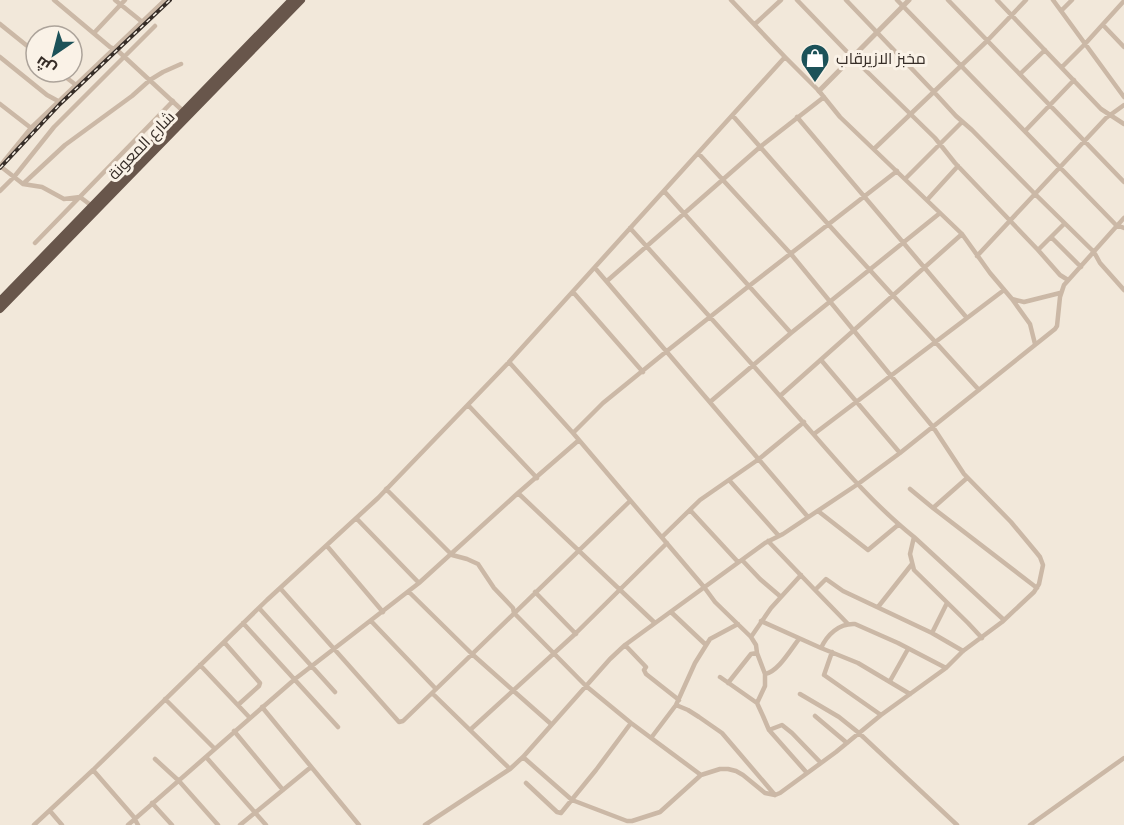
<svg xmlns="http://www.w3.org/2000/svg" width="1124" height="825" viewBox="0 0 1124 825" font-family="'Noto Sans',Cairo,sans-serif">
<rect width="100%" height="100%" fill="#f2e8da"/>
<g fill="none" stroke-linecap="round" stroke-linejoin="round">
<path stroke="#cbb8a6" stroke-width="4.5" d="M54,0L110,47L117,50L183,111
M115,0L141,21H143
M731,0L785,57
M797,0L852,57L935,138L955,163L1038,250L1060,275L1068,280
M846,0L934,92L956,116L972,130L1035,194L1094,252L1100,263L1124,290
M897,0L1116,225L1124,228
M948,0L1124,182
M997,0L1101,109L1124,124
M1053,0L1124,97
M1061,11L1072,0
M0,24L36,53
M755,24L781,0
M1103,25L1124,47
M94,33L125,0
M0,57L47,95L58,101
M1062,67L1085,44L1124,1
M59,72L76,85
M1020,74L1045,50
M0,104L31,128
M733,116L828,224L979,390
M797,117L967,318
M1025,131L1074,80
M874,149L987,41L1026,0
M0,166L31,128L165,0
M0,166L23,184L65,145L132,96L150,80L163,72L181,64
M905,179L962,122
M23,184L42,187L64,199L80,197L92,206
M0,191L14,177L54,127L155,26
M664,191L791,333
M927,200L958,166
M630,228C685,289 740,350 794,412C832,455 869,501 914,537L1004,620
M1051,237L1081,267
M35,243L173,101
M1038,250L1064,224
M977,256L1106,118L1124,105
M595,268L808,517
M607,281L760,147L824,97
M573,292L643,372
M1012,299L1024,302L1060,293
M821,360L900,453
M509,362L573,433L704,587L715,602L751,637L756,645L757,653L765,674V686L757,703L763,716L769,730L807,773
M780,396L962,234
M710,402L791,333L940,213
M468,405L537,478
M573,433L603,403L667,351L749,286L897,171
M814,434L1004,290
M579,440L518,493L655,623
M729,480L779,536
M386,489L452,555L467,559L478,564L494,588L513,608L514,613L586,686L631,723L701,775L720,769H728L736,771L743,775L765,793L775,795L780,793L836,752L881,715L946,668L963,651L1002,622L1034,592L1039,584L1043,565L1040,557L1036,552L1011,522L964,474L933,427L791,254L699,154
M910,489L933,508L1037,588
M933,508L967,478
M690,510L738,562
M818,511L868,550L898,525
M357,519L419,583
M662,537L700,500L759,459L804,422
M914,537L910,554L914,570L968,623L982,638
M768,541L815,590L826,579L843,591L932,633L963,651
M327,546L383,612
M742,560L760,579L781,597
M280,588L399,722L403,721L432,693
M815,590L848,624
M409,592L472,654L551,724
M535,592L576,634
M878,607L912,564
M259,608L335,692
M671,612L706,645
M371,621L436,689
M761,621L821,648
M243,623L338,727
M932,633L947,603
M751,637L771,608L801,575
M224,642L260,683L259,686L238,705
M625,645L646,667L644,670L646,674L679,700
M832,652L824,675L881,715
M200,665L250,718
M765,674C778,672 791,649 799,639
M720,677L757,703
M890,681L908,649
M728,683L751,654L757,653
M800,694L839,717L859,733L957,825
M910,694L858,663L821,648C827,635 839,623 855,624L898,643L946,668
M165,699L215,749
M676,705L688,710L699,717L722,733L775,795
M262,707L359,825
M815,716L847,743
M470,730L574,635L667,543
M769,730L782,725L792,733L821,763
M234,731L283,790
M651,738L676,705L695,663L710,639L738,624
M206,757L266,825
M523,757L572,800L627,821H632L660,812L701,775
M155,759L179,781L218,825
M510,769L432,693L630,501
M93,770L133,816L138,825
M526,783L557,812L561,813L596,770L631,723
M152,803L172,825
M50,811L62,825
M34,825L93,770L267,600L378,498L509,362L785,57L819,91L840,117L962,234L990,273L1012,299L1030,324L1035,344
M128,825L295,679L419,583L518,493
M240,825L311,767
M425,825L510,769L523,757L610,659L625,645L765,543L783,534L858,484L900,453L1055,329L1057,326L1060,297L1064,285L1124,218
M1030,825L1124,758"/>
<path stroke="#cbb8a6" stroke-width="5" d="M819,91L909,0"/>
<path stroke="#68564b" stroke-width="8" d="M0,301L292,0
M0,309L301,0"/>
<g stroke="#362d27" stroke-width="4">
<path id="rail" d="M0,168L60,104L170,0"/>
</g>
<use href="#rail" stroke="#faf2e7" stroke-width="1.5" stroke-dasharray="4.5" stroke-linecap="butt"/>
</g>
<defs>
<g id="shop-pin" transform="scale(1.5)"><path d="M0 17L-7.5 6A9.5 9.5 0 1 1 7.5 6Z" fill="#1c5259" stroke="#faf2e7"/><path d="M-5-2.5h2.3a2.7 3.5 0 0 1 5.4 0H5L5.5 6h-11ZM-1.5-2.5h3a1.5 2.3 0 0 0-3 0Z" fill="#fff"/></g>
</defs>
<g fill-rule="evenodd">
<use href="#shop-pin" x="815" y="58"/>
</g>
<g text-anchor="middle" stroke-width="6" stroke-linejoin="round" paint-order="stroke">
<g font-size="16" fill="#362d27" stroke="#faf2e7" text-anchor="start">
<text x="836" y="64">مخبز الازيرقاب</text>
</g>
<g font-size="16" fill="#362d27" stroke="#faf2e7">
<text transform="translate(141 145) rotate(-46)" y="6">شارع المعونة</text>
</g>
</g>
<g transform="translate(54 54) rotate(215)"><circle r="28" fill="#faf2e7" stroke="#aca39a" stroke-width="1.5"/>
<path d="M0-4.5L10 22L0 15L-10 22Z" fill="#1c5259"/>
<text y="-9" font-size="16" font-weight="bold" text-anchor="middle" fill="#362d27">ش</text>
</g>
</svg>
